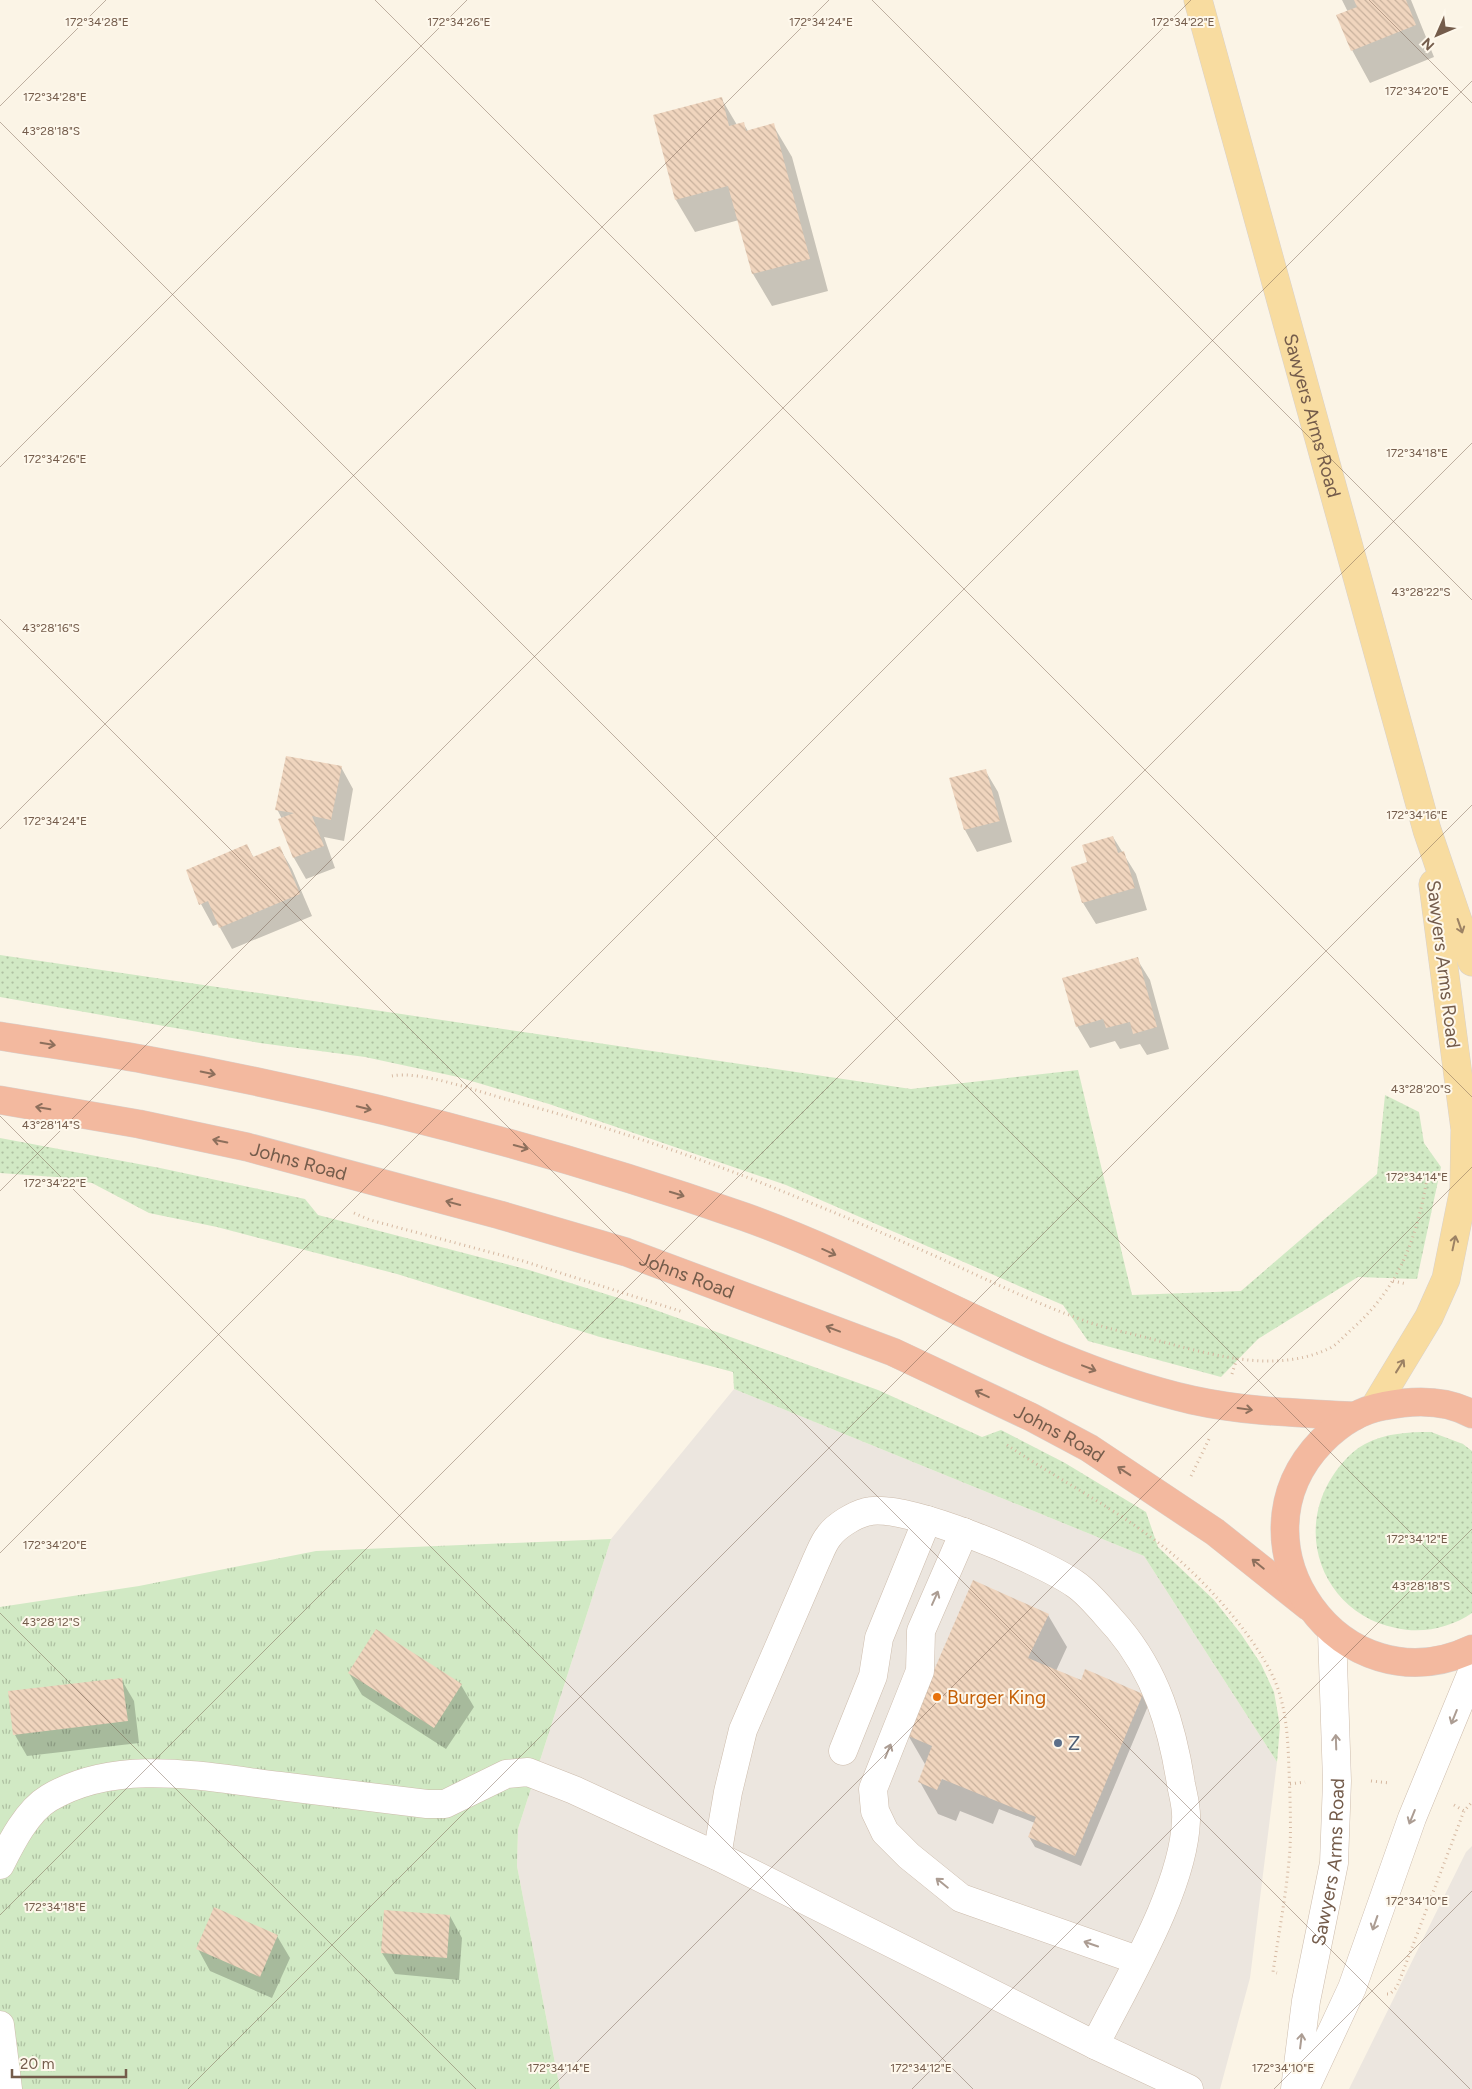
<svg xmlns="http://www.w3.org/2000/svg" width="1472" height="2089" viewBox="0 0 1472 2089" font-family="Figtree,sans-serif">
<defs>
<pattern id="grass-dots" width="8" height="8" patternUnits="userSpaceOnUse" patternTransform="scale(1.25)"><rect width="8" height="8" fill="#d1e9c4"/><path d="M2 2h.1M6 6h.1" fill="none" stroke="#aec0a1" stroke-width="1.8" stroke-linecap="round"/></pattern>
<pattern id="park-tufts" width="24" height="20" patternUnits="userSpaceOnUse" patternTransform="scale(1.25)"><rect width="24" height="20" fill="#d1e9c4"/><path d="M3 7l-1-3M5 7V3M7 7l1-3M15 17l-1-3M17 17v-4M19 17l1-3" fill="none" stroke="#aec0a1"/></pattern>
<pattern id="building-back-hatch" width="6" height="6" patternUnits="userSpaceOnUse" patternTransform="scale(1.25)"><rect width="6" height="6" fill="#f0d5be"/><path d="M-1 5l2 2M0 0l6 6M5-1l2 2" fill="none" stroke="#c7b09c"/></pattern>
</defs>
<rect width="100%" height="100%" fill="#fbf4e6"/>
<path fill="#ece6df" d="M734,1389L1144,1556L1277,1762L1250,1978L1220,2089H560L517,1866L518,1829L611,1539Z
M1472,1846V2089H1349L1466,1852Z"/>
<path fill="url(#grass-dots)" d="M0,955L911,1089L1078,1070L1132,1295L1241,1291L1377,1174L1385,1095L1419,1112L1424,1143L1441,1167L1417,1279L1358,1277L1258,1339L1221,1377L1088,1341L1063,1305L786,1185L549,1104L458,1077L365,1057L260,1043L0,997Z
M0,1138L160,1168L305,1199L318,1215L529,1270L647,1307L878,1390L982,1437L1001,1430L1065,1463L1146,1512L1158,1547L1214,1600L1241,1634L1261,1664L1274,1692L1280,1726L1277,1762L1144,1556L734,1389L733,1372L600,1337L397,1274L217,1227L149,1213L92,1183L55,1177L0,1173Z
M1431,1432L1463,1444L1472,1451V1613C1450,1628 1422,1634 1396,1628C1329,1615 1295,1542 1329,1482C1337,1468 1350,1452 1365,1444C1386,1433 1408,1432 1431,1432Z"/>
<path fill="url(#park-tufts)" d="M611,1539L518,1829L517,1866L560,2089H0V1607L139,1586L316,1551Z"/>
<path fill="#0003" d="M1342,0H1411L1434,57L1370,83L1352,50L1348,12Z
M721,98L737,125L743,123L748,131L773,125L792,157L828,291L772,306L753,274L739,220L695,232L676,200L654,116Z
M341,767L353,789L344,841L324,837L335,868L306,879L294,858L279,820L282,819L277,809Z
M985,770L998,792L1012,842L977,852L965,830L951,779Z
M1113,837L1136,874L1147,910L1096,924L1083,903L1088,863Z
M247,846L254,858L279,847L292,869L312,916L232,949L218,924L213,926L201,904Z
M1137,959L1150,980L1169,1049L1147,1055L1140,1044L1120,1049L1115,1041L1090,1048L1077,1026Z
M1048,1615L1067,1647L1056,1671L1081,1682L1142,1695L1148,1706L1081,1866L1035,1847L1029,1837L1035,1823L999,1809L993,1824L960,1811L956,1821L938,1814L920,1782L926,1766L908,1735Z
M377,1631L461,1685L474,1707L446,1749L362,1695L349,1673Z
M121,1679L134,1701L139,1743L27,1756L15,1735Z
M450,1916L462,1938L459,1980L395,1974L382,1953Z
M277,1936L290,1958L272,1998L210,1971L198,1949Z"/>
<path fill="url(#building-back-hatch)" d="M1354,0H1406L1416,25L1351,51L1336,15L1357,7Z
M722,97L729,126L744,122L746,131L774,123L810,259L752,274L728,186L675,200L653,115Z
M286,756L342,766L331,820L312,816L324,846L293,858L278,819L294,813L275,810Z
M986,769L1000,821L964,830L949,778Z
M1113,836L1118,853L1124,851L1135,888L1082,903L1071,867L1087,862L1082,845Z
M247,844L253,857L280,846L300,894L219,928L208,901L199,905L186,870Z
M1138,957L1157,1027L1133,1034L1130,1022L1106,1028L1103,1019L1076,1027L1062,978Z
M973,1580L1049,1614L1028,1658L1081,1680L1085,1669L1143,1694L1075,1856L1028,1837L1036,1817L942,1779L937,1790L918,1782L932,1746L906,1735Z
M376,1629L462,1684L434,1728L348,1673Z
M122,1678L128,1721L13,1735L8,1691Z
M214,1907L278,1935L260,1977L196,1949Z
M384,1910L450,1915L447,1958L381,1953Z"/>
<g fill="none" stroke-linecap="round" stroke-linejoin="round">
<g stroke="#cdbcac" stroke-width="29">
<g id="minor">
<path d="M964,1532L921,1631L920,1671L873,1789L875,1811L885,1832L909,1856L961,1898L1137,1960"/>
<path d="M843,1751L873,1676L879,1638L927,1520"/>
<path d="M717,1856L728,1792L743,1730L816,1561C820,1553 823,1543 829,1536C836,1526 854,1515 866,1512C903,1501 1042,1561 1075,1584C1089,1593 1106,1615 1118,1628C1156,1673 1172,1726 1181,1784C1183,1795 1187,1808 1186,1820C1184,1888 1126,1983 1095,2045"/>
<path d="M0,1865C11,1843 27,1811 49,1798C118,1757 205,1777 280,1786C329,1792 378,1798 427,1804H445L506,1774L528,1772L574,1790L717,1856L1095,2045L1189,2089"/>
<path d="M0,2025L8,2089"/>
<path id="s1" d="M1295,2089L1306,2001L1334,1863L1337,1781L1332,1632"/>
<path d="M1305,2089L1352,1988L1412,1818L1472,1672"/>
</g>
</g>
<g stroke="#d8d1cd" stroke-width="29">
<g id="major">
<path id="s2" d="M1198,0L1427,830L1472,962"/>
<path d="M1374,1408L1429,1317L1446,1279L1464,1189L1465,1129L1433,884"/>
</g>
</g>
<g stroke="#d8d1cd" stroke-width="29">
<g id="highway">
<path d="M0,1036C49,1044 99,1051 147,1060C348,1097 553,1150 745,1217C897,1271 1035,1364 1192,1400C1246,1412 1301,1413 1355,1416"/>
<path id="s3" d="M0,1100L139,1124L247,1147L500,1215L626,1252L893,1352L1031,1417L1089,1448L1215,1532L1309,1607"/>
<path d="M1472,1414C1445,1399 1413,1400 1384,1406C1360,1410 1339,1424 1322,1441C1222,1544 1342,1711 1472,1649"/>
</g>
</g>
<path stroke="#d5b8a1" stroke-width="3" stroke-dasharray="1 4" stroke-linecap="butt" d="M392,1076C420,1070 479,1092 509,1100C605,1126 702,1158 794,1196C841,1215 887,1235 933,1255C984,1278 1034,1303 1088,1322C1112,1330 1138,1335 1163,1342C1216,1356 1276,1373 1328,1349C1336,1346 1344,1336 1351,1330C1401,1286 1418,1235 1428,1172
M354,1213L370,1220L523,1261L683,1312
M1393,1281L1407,1284
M1232,1374L1237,1358
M1007,1445C1056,1478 1109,1505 1156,1541C1197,1571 1264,1643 1279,1692C1287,1717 1288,1743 1289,1770C1290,1796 1291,1823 1290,1849C1287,1890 1279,1932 1273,1972L1277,1973
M1191,1476L1210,1437
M1371,1781L1390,1783
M1290,1784L1305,1782
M1454,1805L1464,1811
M1387,1994H1390L1397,1987L1464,1811L1472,1802"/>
<use href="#minor" stroke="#fff" stroke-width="28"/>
<use href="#major" stroke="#f8dca0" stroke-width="28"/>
<use href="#highway" stroke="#f3b99f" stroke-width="28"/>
</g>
<defs><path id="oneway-shaft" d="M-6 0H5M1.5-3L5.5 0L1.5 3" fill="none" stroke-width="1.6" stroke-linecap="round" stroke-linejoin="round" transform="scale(1.25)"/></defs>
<g stroke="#9c8264">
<use href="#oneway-shaft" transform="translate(1460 926) rotate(71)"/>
<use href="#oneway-shaft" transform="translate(1454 1243) rotate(-78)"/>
<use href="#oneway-shaft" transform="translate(1400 1366) rotate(-58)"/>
</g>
<g stroke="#8d6f5c">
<use href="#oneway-shaft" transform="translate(48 1044) rotate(9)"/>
<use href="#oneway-shaft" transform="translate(208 1073) rotate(12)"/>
<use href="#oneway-shaft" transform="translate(43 1108) rotate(-170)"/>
<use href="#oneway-shaft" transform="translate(364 1108) rotate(14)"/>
<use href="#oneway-shaft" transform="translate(220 1141) rotate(-168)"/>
<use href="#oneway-shaft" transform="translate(521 1147) rotate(15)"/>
<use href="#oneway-shaft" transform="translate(677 1194) rotate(17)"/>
<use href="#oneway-shaft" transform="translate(453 1203) rotate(-165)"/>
<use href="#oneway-shaft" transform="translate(829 1252) rotate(24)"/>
<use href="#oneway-shaft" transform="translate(833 1329) rotate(-159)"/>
<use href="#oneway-shaft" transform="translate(1089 1368) rotate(21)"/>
<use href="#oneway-shaft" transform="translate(982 1394) rotate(-155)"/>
<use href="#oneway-shaft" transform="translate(1245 1409) rotate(8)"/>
<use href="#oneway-shaft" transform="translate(1124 1471) rotate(-147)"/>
<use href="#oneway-shaft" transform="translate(1258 1564) rotate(-141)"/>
</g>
<g stroke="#ac9d93">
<use href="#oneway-shaft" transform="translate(935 1598) rotate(-66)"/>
<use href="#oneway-shaft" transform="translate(1454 1717) rotate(112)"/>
<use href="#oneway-shaft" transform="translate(1336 1742) rotate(-92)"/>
<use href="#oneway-shaft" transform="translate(888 1751) rotate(-68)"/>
<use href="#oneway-shaft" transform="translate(1412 1817) rotate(112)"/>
<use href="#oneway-shaft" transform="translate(942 1883) rotate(-141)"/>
<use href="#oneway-shaft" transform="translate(1375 1923) rotate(109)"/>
<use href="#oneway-shaft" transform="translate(1091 1944) rotate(-161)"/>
<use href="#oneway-shaft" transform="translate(1301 2041) rotate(-83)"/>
</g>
<path fill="none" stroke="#745c4b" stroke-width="1" stroke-opacity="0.45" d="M375,0L1472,1097M872,0L1472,600M1369,0L1472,103M0,106L106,0M0,122L1472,1594M0,467L467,0M0,619L1470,2089M0,829L829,0M0,1116L973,2089M0,1191L1191,0M0,1553L1472,81M0,1613L476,2089M0,1915L1472,443M188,2089L1472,805M550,2089L1472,1167M912,2089L1472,1529M1274,2089L1472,1891"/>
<circle fill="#e8710a" stroke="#fef8ec" stroke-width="2" cx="937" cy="1697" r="5"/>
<circle fill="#5c6f8a" stroke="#fef8ec" stroke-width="2" cx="1058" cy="1743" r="5"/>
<g text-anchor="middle" stroke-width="4" stroke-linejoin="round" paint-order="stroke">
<g font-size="19" fill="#745c4b" stroke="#fef8ec">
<text dy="7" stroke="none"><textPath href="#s2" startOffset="431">Sawyers Arms Road</textPath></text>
<text transform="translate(1444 964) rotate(83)" y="7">Sawyers Arms Road</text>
<text dy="7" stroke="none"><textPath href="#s3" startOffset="305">Johns Road</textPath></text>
<text dy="7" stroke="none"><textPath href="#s3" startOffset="710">Johns Road</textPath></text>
<text dy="7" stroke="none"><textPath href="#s3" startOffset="1115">Johns Road</textPath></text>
<text dy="7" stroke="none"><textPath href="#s1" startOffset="230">Sawyers Arms Road</textPath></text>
</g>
<g font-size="19" fill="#c56008" stroke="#fef8ec" text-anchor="start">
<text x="947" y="1704">Burger King</text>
</g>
<g font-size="19" fill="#4e5e75" stroke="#fef8ec" text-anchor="start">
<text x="1068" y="1750">Z</text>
</g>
</g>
<g font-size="12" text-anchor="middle" fill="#745c4b" stroke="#fef8ec" stroke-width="4" stroke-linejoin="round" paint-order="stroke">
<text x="97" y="26">172°34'28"E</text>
<text x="459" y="26">172°34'26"E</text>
<text x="821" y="26">172°34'24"E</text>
<text x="1183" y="26">172°34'22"E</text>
<text x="1417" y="95">172°34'20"E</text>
<text x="55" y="101">172°34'28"E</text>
<text x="51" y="135">43°28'18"S</text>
<text x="1417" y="457">172°34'18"E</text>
<text x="55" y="463">172°34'26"E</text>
<text x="1421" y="596">43°28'22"S</text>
<text x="51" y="632">43°28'16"S</text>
<text x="1417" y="819">172°34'16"E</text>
<text x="55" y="825">172°34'24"E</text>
<text x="1421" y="1093">43°28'20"S</text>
<text x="51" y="1129">43°28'14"S</text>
<text x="1417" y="1181">172°34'14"E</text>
<text x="55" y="1187">172°34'22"E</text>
<text x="1417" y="1543">172°34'12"E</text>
<text x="55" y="1549">172°34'20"E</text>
<text x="1421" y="1590">43°28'18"S</text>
<text x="51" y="1626">43°28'12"S</text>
<text x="1417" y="1905">172°34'10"E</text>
<text x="55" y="1911">172°34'18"E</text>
<text x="559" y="2072">172°34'14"E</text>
<text x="921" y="2072">172°34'12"E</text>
<text x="1283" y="2072">172°34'10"E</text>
</g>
<g transform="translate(1437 35) rotate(225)" stroke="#fef8ec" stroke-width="4" paint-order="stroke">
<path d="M0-4L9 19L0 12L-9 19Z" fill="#745c4b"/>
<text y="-8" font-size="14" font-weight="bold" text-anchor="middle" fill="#745c4b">N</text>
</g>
<path d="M12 2069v8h114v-8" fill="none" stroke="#745c4b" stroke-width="2.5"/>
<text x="20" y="2069" font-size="15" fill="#745c4b" stroke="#fef8ec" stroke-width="4" paint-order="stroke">20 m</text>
</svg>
